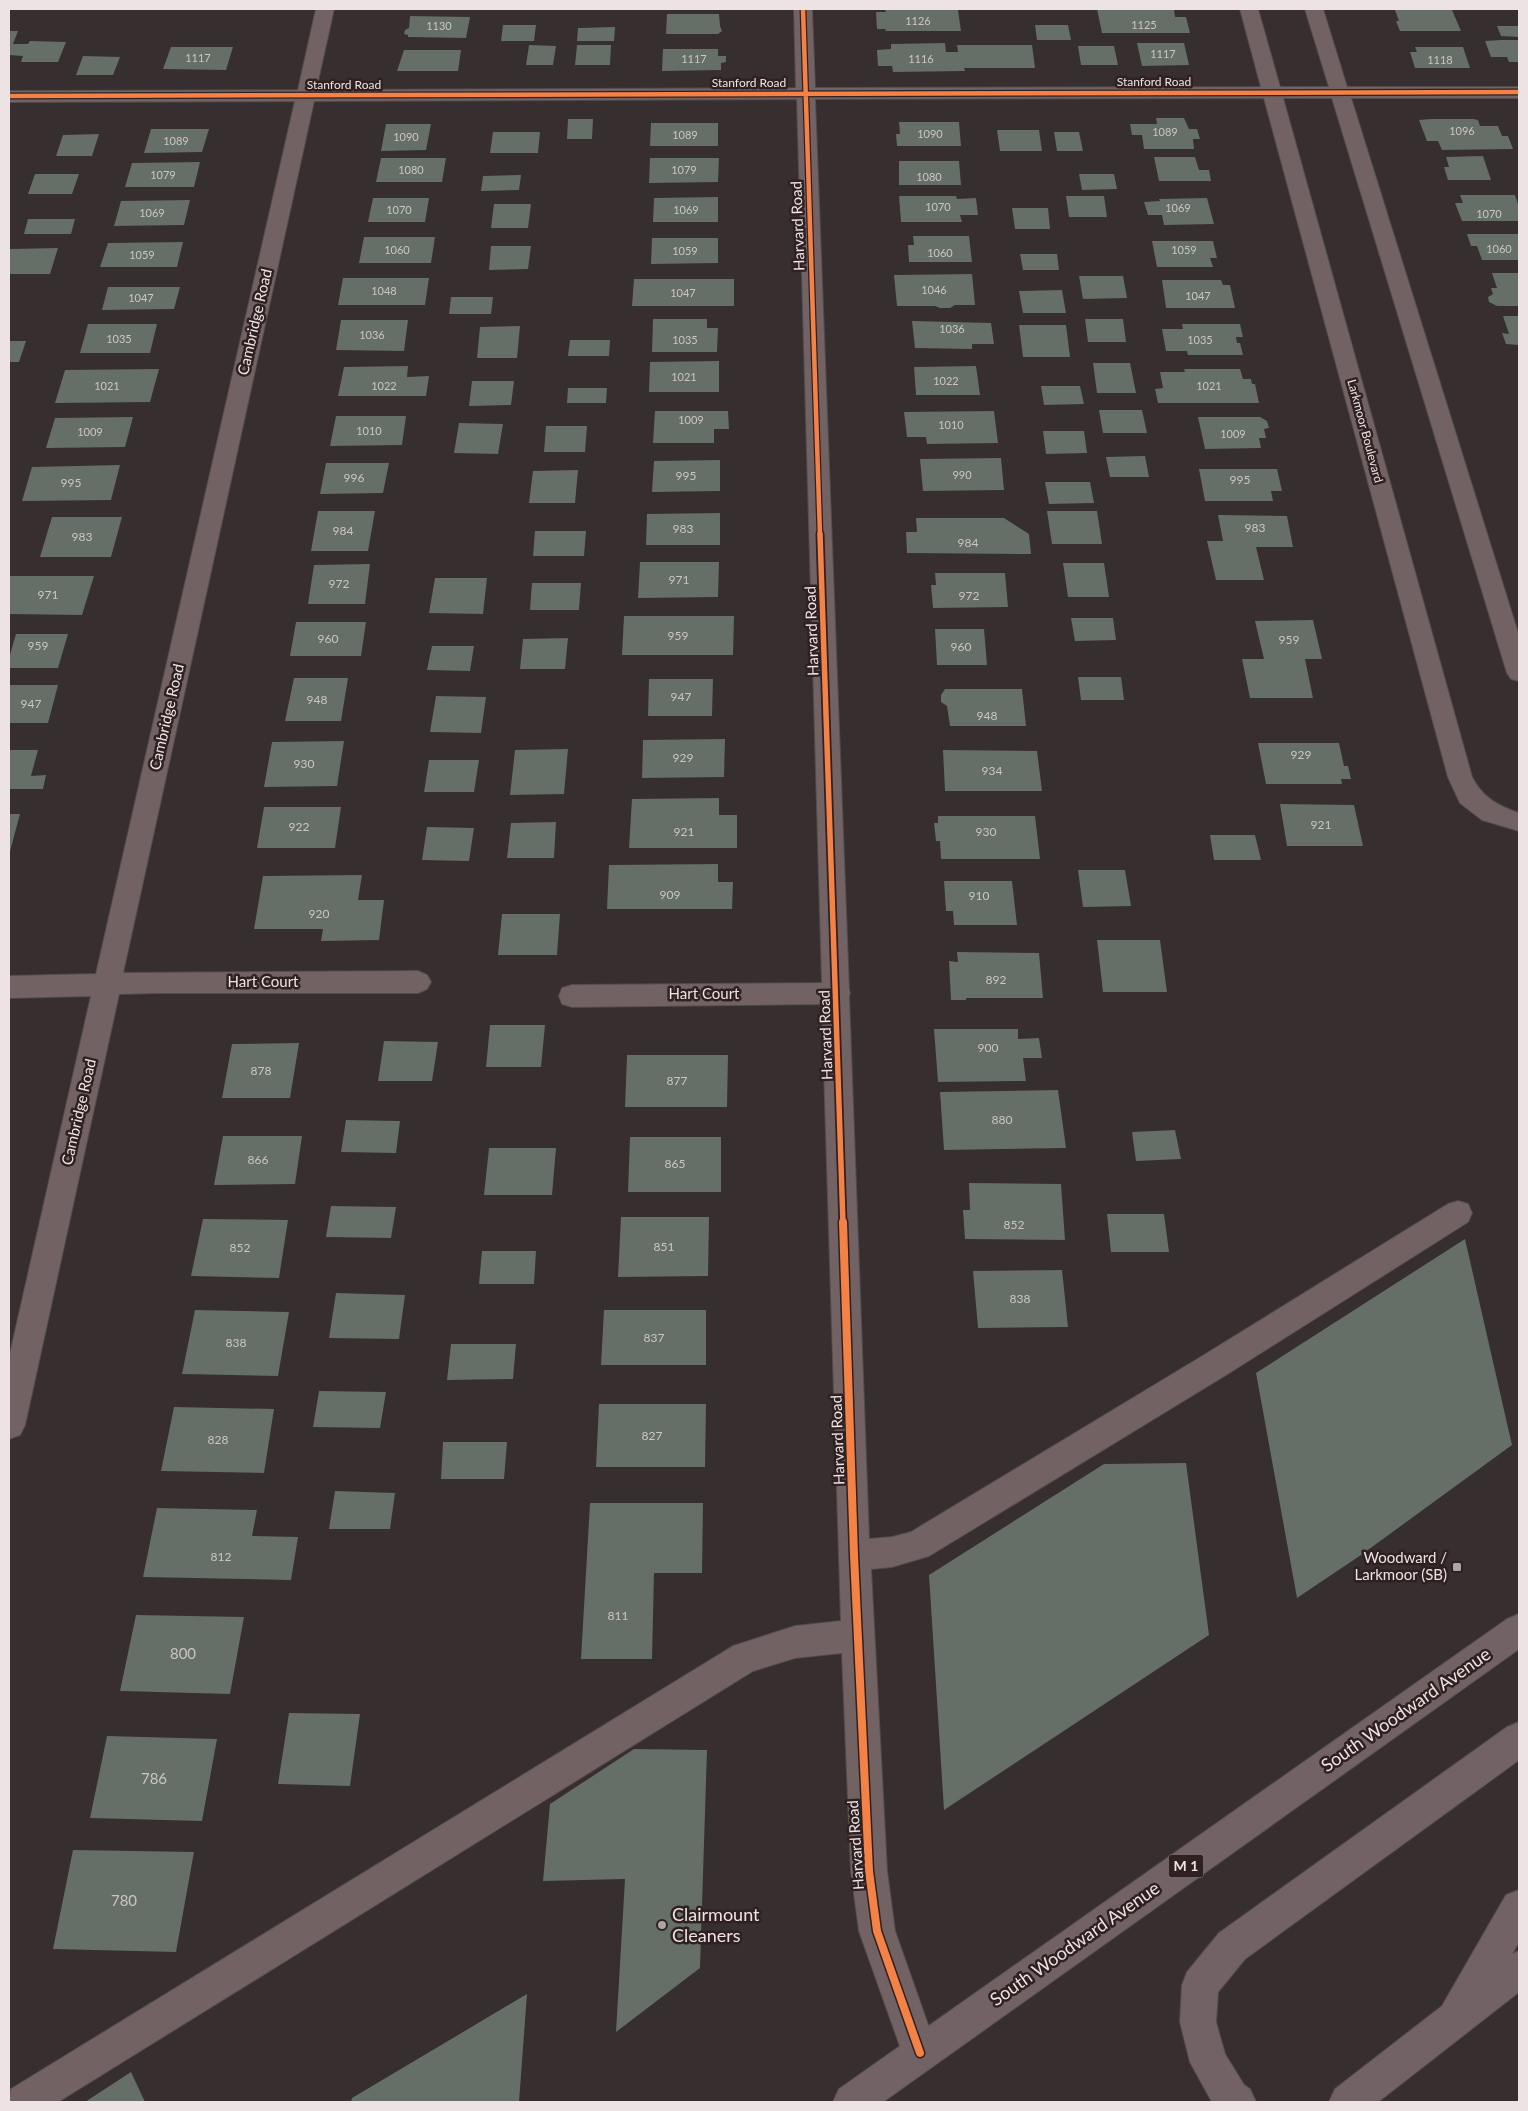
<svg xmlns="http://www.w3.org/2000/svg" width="1528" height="2111" viewBox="0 0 1528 2111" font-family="Lato,sans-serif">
<rect width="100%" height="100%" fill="#362e2f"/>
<path fill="#656e67" d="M1097,9H1174L1175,17H1186L1190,33H1102Z
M885,10H958L961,31H885L886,29H877L876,12H886Z
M1395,10H1452L1461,31H1400L1396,21H1399Z
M667,14H719L720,26L722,31L718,34H666Z
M410,16L470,17L466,38L408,37V35L404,34L405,30L409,28Z
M503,25H536L534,41H501Z
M1035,25H1068L1071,40H1037Z
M1497,26H1519V37L1501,36Z
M615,27L614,41H577L578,28Z
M9,31H18L13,44H28L30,41L66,42L58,62H21L23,56L9,55Z
M1501,40H1519V62H1509L1507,57H1491L1485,41Z
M945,43L946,52H958L957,45H1032L1035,68H964L965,71L893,72L892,66H878L877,50L891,49V44Z
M1137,43H1184L1189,65L1142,66Z
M529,45L556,46L553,65H526Z
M577,45H611L610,65H575Z
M1078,46H1114L1118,65H1081Z
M171,47H233L226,70L163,69Z
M1415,47H1463L1470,68H1415L1410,52H1417Z
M663,49H718V56H726V62L721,63V70L662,71Z
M404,50H461L458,71H397Z
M83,56L120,57L113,75H76Z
M1156,118H1184L1189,129H1197L1200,139H1193L1194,149H1144L1142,135H1132L1130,124H1157Z
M568,119H593L592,139H567Z
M1431,119H1473L1478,120L1480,126H1498L1502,136H1508L1513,149L1442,150L1438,141H1427L1419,120Z
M899,122H959L961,146H897L896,134H900Z
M651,123H718V146H650Z
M386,124H431L426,150L381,151Z
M151,129H209L202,152L144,153Z
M997,130H1039L1042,151H1000Z
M493,132H540L538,153H490Z
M1054,132H1079L1083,151H1057Z
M99,134L92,156H56L63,135Z
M1483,156L1491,180H1448L1444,167H1449L1446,157Z
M1154,157H1195L1199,170H1209L1211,181H1159Z
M381,158H446L442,182H376Z
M650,158H719L718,182L649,183Z
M899,161H959L961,185H899Z
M200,162L194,187H125L132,163Z
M35,174H79L72,194H28Z
M1079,174H1114L1117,189L1082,190Z
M521,175L519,190L481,191L483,176Z
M1460,195H1515L1519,207V221H1462L1455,203H1463Z
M899,196H956L957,199L976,198L978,215H960L962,222H901Z
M1066,196H1104L1107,217H1069Z
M718,197V222H653L654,198Z
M373,198H429L425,222H368Z
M1207,198L1214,224L1164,225L1162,215H1148L1144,202L1160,201L1159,199Z
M190,200L184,225L114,226L121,201Z
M494,204H531L528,228H491Z
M1012,208H1048L1050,229H1015Z
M28,219H75L71,234H24Z
M1467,234H1519V260H1482L1477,246H1471Z
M913,236H969L972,262H909L908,245H914Z
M364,237H435L431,263H359Z
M652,238H718V263L651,264Z
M1152,241H1213L1217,258H1210L1213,267H1157Z
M183,242L177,267H100L108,243Z
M491,246H531L528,269L489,270Z
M58,248L50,274H9V249Z
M1020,254H1057L1059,270H1023Z
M1492,273H1519V306H1497L1489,302L1488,297L1493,294L1491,288H1497Z
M972,274L975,305H955L950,308H940L935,306H897L894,275Z
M1079,276H1123L1127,298L1083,299Z
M343,278H429L425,305H338Z
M634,279H734V306H632Z
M1162,280H1221L1223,285H1230L1235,308H1166Z
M108,287H180L174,309L102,310Z
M1062,290L1066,313H1023L1019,291Z
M451,297H493L491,314H449Z
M1503,316H1519V345L1506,344L1502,333L1509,334Z
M653,319H707V328H718L717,352H652Z
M1085,319H1123L1126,342H1088Z
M341,320H408L404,351L336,350Z
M912,321L991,323L994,344H972V349L915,348Z
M88,324H157L150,353H80Z
M1182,324H1240L1243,337H1236L1237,343H1240L1243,355H1188L1187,351H1166L1162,329H1183Z
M1019,325H1066L1070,357H1023Z
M520,326L517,358H477L480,327Z
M570,340H610L609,356H568Z
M9,341H26L19,362H9Z
M719,361V392H649L650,362Z
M1093,363H1130L1136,393H1097Z
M408,366L407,377L429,376L426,396H338L344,367Z
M976,366L980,395H916L914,367Z
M159,369L150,402L55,403L65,370Z
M1184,369H1240L1243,379H1251L1252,384H1255L1259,403H1158L1155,389L1163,388L1160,372H1185Z
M472,381H514L511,405L469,406Z
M1041,386H1080L1084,404L1044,405Z
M568,388H607L606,403H567Z
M1099,410H1142L1147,433H1103Z
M655,411H728L729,429H714V443H653Z
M994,411L998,443L927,444L926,437H907L904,412Z
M336,416H406L402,445L330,446Z
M133,417L125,447L46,448L55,418Z
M1198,417H1260L1267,421L1269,428L1264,429L1266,438H1259L1261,448L1205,449Z
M459,423L503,424L498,454L454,453Z
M546,426H587L585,452H544Z
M1043,431H1084L1087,453L1046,454Z
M1145,456L1149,477H1110L1106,457Z
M1001,458L1004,490L923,491L920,459Z
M720,460V491L652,492L654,461Z
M326,463H389L383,493L320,494Z
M120,465L111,500L22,501L32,467Z
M1199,469H1277L1282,491H1271L1273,501H1205Z
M578,470L575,503H529L533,471Z
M1045,482H1090L1094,503L1049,504Z
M318,511H375L368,551H311Z
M1047,511H1097L1102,544H1052Z
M720,513V545H646L647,514Z
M1218,515L1287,516L1293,547H1256L1264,580H1216L1207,541H1223Z
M52,517H122L111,557H40Z
M916,518H1004L1029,534L1031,554L907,553L906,532H917Z
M535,531H586L584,556H533Z
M640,562H719L718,597L638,598Z
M1063,563H1104L1109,597H1068Z
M370,564L365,604H308L314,565Z
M935,573H1005L1008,607L933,608L931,585H936Z
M9,576H94L82,615L9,614Z
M435,578H487L483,614L429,613Z
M532,583H581L579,610H530Z
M624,616H734L733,655H622Z
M1071,618H1113L1116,640L1075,641Z
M1313,620L1322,659H1305L1313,698H1250L1242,659H1264L1255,621Z
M296,622H366L361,656H290Z
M935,629H984L987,665H937Z
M16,634H68L58,668H9V658Z
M568,638L565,669H520L523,639Z
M432,646H474L470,671L427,670Z
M1078,677H1121L1124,700H1081Z
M294,678H348L341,721H285Z
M649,679H713L712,716H648Z
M9,685H58L48,723H9Z
M945,689H1022L1026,726H950L947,706L941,702V695Z
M436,696L486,697L481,733L430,732Z
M725,739L724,777L642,778L643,740Z
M344,741L337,786L264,787L272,742Z
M1258,743H1339L1344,766H1348L1351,779H1341L1342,784H1266Z
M568,749L564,794L510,795L515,750Z
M9,750H38L31,776L46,775L43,789H9Z
M943,750L1037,751L1042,791H945Z
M429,760H479L474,792H424Z
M719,798V815H737V848H629L632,799Z
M1280,804L1354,805L1363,846H1287Z
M264,807H341L335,848H257Z
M9,814H20L9,855Z
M938,816H1035L1040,859H941L940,841H936L934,823H938Z
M556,822L554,858H507L511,823Z
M427,827L474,828L469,861L422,860Z
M1210,835H1255L1261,860H1214Z
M718,864V882H733L732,909H607L609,865Z
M1078,870H1125L1131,906L1083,907Z
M362,875L358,900H384L379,940L321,941L323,929H254L263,876Z
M944,881H1012L1017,925H954L953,911H946Z
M502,914H560L557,955H498Z
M1097,940H1160L1167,992H1103Z
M957,952L1039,953L1043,998H966V1000H951L949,961L958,962Z
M490,1025H545L541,1067H486Z
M934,1029H1018V1039L1039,1038L1042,1058H1023L1026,1081L938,1082Z
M384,1041L438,1042L432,1081H378Z
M299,1043L290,1098H222L232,1044Z
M627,1055H728L727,1107H625Z
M1058,1090L1066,1148L944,1150L940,1092Z
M346,1120L400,1121L396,1153L341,1152Z
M1175,1130L1181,1159L1136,1161L1132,1132Z
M223,1136H302L295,1184L214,1185Z
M630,1137H721V1192H628Z
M489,1148H556L552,1195H484Z
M969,1183L1061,1184L1065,1240L965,1239L963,1210H970Z
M331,1206L396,1207L391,1238L326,1237Z
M1107,1214H1164L1169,1252H1111Z
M621,1217H709L708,1276L618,1277Z
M203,1219L288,1220L279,1278L191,1276Z
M1465,1239L1512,1445L1361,1555L1297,1598L1256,1373Z
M482,1251H536L534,1284H479Z
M1062,1270L1068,1327L978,1328L973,1271Z
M336,1293L405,1295L399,1339L329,1338Z
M195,1310L289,1312L278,1376L182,1374Z
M604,1310H706V1365H601Z
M451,1344H516L513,1379L447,1380Z
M319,1391L386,1392L380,1428L313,1427Z
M599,1404H706L705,1467H596Z
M174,1407L274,1409L264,1473L161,1471Z
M443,1442H507L504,1479H441Z
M1186,1463L1209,1635L944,1810L929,1575L1104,1464Z
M335,1491L395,1493L390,1529H329Z
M590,1503H703L702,1573H654L652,1659H581Z
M157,1508L257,1510L252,1536L298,1537L291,1580L143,1577Z
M136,1615L244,1617L230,1694L120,1691Z
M289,1713L360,1714L350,1786L278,1784Z
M107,1736L217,1739L202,1821L90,1818Z
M634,1749L707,1750L700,1968L616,2032L625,1879L543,1881L550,1804Z
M73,1850L194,1852L176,1952L53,1949Z
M527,1994L519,2102H351L352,2098Z
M131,2072L145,2102H85Z"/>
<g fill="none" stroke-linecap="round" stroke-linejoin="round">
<g stroke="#524c4d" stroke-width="2">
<path id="minor" d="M316,9H334L316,90L796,88L794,9H812L815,88L1261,87L1240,9H1258L1280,87H1329L1305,9H1323L1347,87H1519V98H1351L1519,636V681L1511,679L1507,673L1332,98H1283L1472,777C1482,797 1498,806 1519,813V831L1482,820L1460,803L1448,777L1264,98L815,99L849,990L850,993L849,996L869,1539L892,1537L911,1532L1204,1355L1448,1204L1458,1201L1468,1204L1472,1213L1468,1222L1226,1375L929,1556L892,1567L871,1569L887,1871L895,1931L938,2053L933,2066L920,2071L907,2066L859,1931L851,1871L842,1653L795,1658L753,1671L58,2102H9L11,2089L733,1646L795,1626L841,1621L822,1004L572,1007L562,1004L559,996L562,988L572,985L822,983L797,99L314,101L123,973L418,971L427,975L431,982L427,989L418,993H157L119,994L25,1425L20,1435L9,1439V1358L91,996L9,998V976L96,974L295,101L9,102V91L298,90Z"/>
</g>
<g stroke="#524c4d" stroke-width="2">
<path id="major" d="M1519,1614V1649L883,2102H833L839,2089L1507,1619Z
M1519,1722V1760L1245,1959L1218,1992L1216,2022L1225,2054L1244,2085L1250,2089L1256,2102H1212L1190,2062L1180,2022L1182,1985L1187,1972L1219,1933L1507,1727Z
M1519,1890V1942L1512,1954L1519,1951V1992L1378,2102H1329L1335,2089L1442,2006L1506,1895Z"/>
</g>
<use href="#minor" fill="#726264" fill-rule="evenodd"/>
<use href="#major" fill="#726265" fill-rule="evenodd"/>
<g stroke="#2f2122" stroke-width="7">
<path id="cycleway-far2" d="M803,9L820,535
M9,96L1519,92"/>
</g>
<g stroke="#2f2122" stroke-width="9">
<path id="cycleway-far1" d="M820,534L843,1224"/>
</g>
<g stroke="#2f2122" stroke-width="11">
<path id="cycleway" d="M843,1222L854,1555L869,1871L877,1931L920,2053"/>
</g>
<use href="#cycleway-far2" stroke="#f48246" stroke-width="4.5"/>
<use href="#cycleway-far1" stroke="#f48246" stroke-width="5.5"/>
<use href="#cycleway" stroke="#f48246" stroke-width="8"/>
</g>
<g fill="#ada4a5" stroke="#2f2122" stroke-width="2">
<rect x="1452" y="1562" width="10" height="10" rx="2.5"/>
<circle cx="662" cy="1925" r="5"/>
</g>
<g text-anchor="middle" stroke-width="5" stroke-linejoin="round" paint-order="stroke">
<g font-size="11" fill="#cbc6c5">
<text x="918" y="25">1126</text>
<text x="1144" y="29">1125</text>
<text x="439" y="30">1130</text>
<text x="1163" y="58">1117</text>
<text x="198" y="62">1117</text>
<text x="694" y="63">1117</text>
<text x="921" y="63">1116</text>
<text x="1440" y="64">1118</text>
<text x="1462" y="135">1096</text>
<text x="1165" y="136">1089</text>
<text x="930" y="138">1090</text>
<text x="685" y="139">1089</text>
<text x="406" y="141">1090</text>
<text x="176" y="145">1089</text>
<text x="411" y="174">1080</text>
<text x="684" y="174">1079</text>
<text x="163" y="179">1079</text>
<text x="929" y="181">1080</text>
<text x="938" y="211">1070</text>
<text x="1178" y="212">1069</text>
<text x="399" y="214">1070</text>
<text x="686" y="214">1069</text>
<text x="152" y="217">1069</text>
<text x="1489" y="218">1070</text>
<text x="1499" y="253">1060</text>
<text x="397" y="254">1060</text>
<text x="1184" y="254">1059</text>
<text x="685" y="255">1059</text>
<text x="940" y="257">1060</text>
<text x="142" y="259">1059</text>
<text x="934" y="294">1046</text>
<text x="384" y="295">1048</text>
<text x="683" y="297">1047</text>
<text x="1198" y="300">1047</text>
<text x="141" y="302">1047</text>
<text x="952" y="333">1036</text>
<text x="372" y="339">1036</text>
<text x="119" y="343">1035</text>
<text x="685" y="344">1035</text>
<text x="1200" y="344">1035</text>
<text x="684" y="381">1021</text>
<text x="946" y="385">1022</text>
<text x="107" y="390">1021</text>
<text x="384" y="390">1022</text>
<text x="1209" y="390">1021</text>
<text x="691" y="424">1009</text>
<text x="951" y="429">1010</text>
<text x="369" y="435">1010</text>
<text x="90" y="436">1009</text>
<text x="1233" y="438">1009</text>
<text x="962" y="479">990</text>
</g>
<g font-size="12" fill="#ede3e4" stroke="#2f2122">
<text x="1154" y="86">Stanford Road</text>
<text x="749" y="87">Stanford Road</text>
<text x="344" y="89">Stanford Road</text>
<text transform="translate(1365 431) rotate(75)" y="4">Larkmoor Boulevard</text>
</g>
<g font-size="12" fill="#cbc6c5">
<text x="686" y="480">995</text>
<text x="354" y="482">996</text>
<text x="1240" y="484">995</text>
<text x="71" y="487">995</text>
<text x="1255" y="532">983</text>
<text x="683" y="533">983</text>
<text x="343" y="535">984</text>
<text x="82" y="541">983</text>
<text x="968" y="547">984</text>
<text x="679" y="584">971</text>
<text x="339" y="588">972</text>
<text x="48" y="599">971</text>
<text x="969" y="600">972</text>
<text x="678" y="640">959</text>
<text x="328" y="643">960</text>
<text x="1289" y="644">959</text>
<text x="38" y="650">959</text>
<text x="961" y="651">960</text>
<text x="681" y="701">947</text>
<text x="317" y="704">948</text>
<text x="31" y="708">947</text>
<text x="987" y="720">948</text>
<text x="1301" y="759">929</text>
<text x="683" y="762">929</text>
<text x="304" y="768">930</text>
<text x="992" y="775">934</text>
<text x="1321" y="829">921</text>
<text x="299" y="831">922</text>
<text x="684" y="836">921</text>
<text x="986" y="836">930</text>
<text x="670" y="899">909</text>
<text x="979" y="900">910</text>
<text x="319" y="918">920</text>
<text x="996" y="984">892</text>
<text x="988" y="1052">900</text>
<text x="261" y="1075">878</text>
<text x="677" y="1085">877</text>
<text x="1002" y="1124">880</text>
<text x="258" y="1164">866</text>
<text x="675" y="1168">865</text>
<text x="1014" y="1229">852</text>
<text x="664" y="1251">851</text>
<text x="240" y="1252">852</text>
<text x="1020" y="1303">838</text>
<text x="654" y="1342">837</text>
<text x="236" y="1347">838</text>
<text x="652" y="1440">827</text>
<text x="218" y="1444">828</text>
<text x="221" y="1561">812</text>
<text x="618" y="1620">811</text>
</g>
<rect fill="#2f2122" stroke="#b4a9aa" stroke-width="1" x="1168.5" y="1854.5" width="35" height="23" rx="4"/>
<g font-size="14" font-weight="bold" fill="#ede3e4">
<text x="1186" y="1871">M 1</text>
</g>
<g font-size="15" fill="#ede3e4" stroke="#2f2122">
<text transform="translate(798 226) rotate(-92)" y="5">Harvard Road</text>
<text transform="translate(255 322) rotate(-77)" y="5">Cambridge Road</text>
<text transform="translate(812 631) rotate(-92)" y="5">Harvard Road</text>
<text transform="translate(167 717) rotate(-77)" y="5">Cambridge Road</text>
<text x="263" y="987">Hart Court</text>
<text x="704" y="999">Hart Court</text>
<text transform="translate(826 1035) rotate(-92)" y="5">Harvard Road</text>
<text transform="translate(79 1112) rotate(-77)" y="5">Cambridge Road</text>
<text transform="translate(838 1440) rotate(-92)" y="5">Harvard Road</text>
<text transform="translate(856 1845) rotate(-94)" y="5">Harvard Road</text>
</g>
<g font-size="15" fill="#ede3e4" stroke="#2f2122" text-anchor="end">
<text x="1447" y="1563">Woodward /<tspan x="1447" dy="17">Larkmoor (SB)</tspan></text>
</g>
<g font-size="15" fill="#cbc6c5">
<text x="183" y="1659">800</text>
<text x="154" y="1784">786</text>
<text x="124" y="1906">780</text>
</g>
<g font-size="18" fill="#ede3e4" stroke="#2f2122">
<text transform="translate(1406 1710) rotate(-35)" y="6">South Woodward Avenue</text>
<text transform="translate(1075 1944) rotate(-35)" y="6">South Woodward Avenue</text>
</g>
<g font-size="18" fill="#ede3e4" stroke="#2f2122" text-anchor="start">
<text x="672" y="1921">Clairmount<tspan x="672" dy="21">Cleaners</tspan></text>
</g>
</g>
<rect width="1528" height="2111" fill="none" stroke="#ede3e4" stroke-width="20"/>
</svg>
